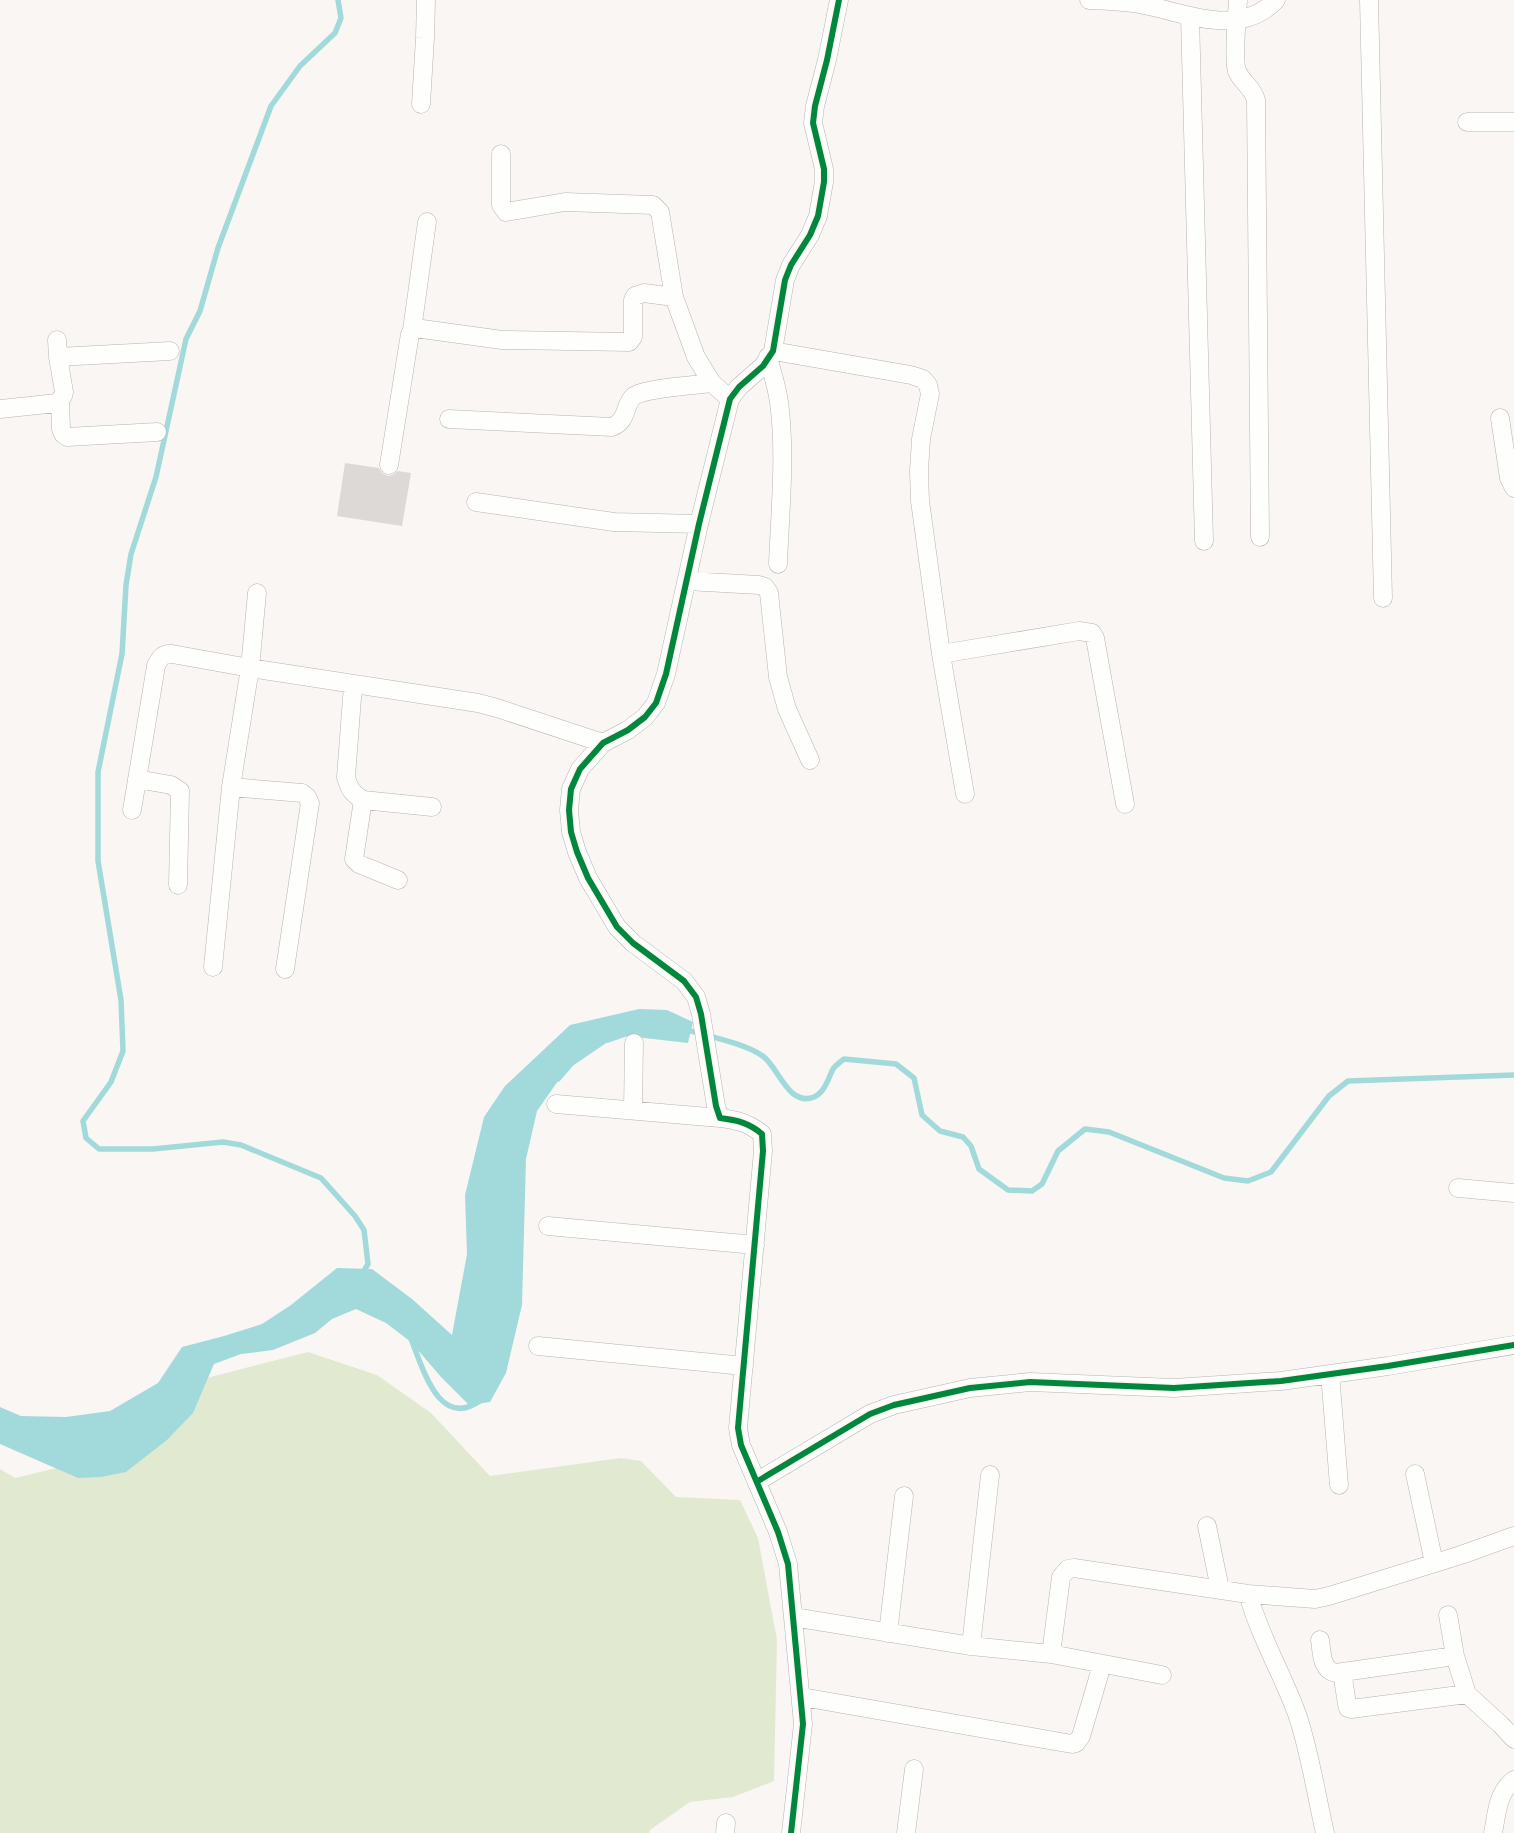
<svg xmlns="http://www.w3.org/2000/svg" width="1514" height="1833" viewBox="0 0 1514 1833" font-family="Ubuntu,sans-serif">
<rect width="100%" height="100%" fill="#faf6f4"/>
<path fill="#e1ead1" d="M308,1352L377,1375L431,1413L490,1476L621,1458L641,1461L676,1497L740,1500L758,1538L777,1640L774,1781L733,1797L690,1802L650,1830L649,1833H0V1469L15,1478L69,1465L199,1380Z"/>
<path fill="#a2dadb" d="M639,1009L667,1010L693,1022L688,1043L618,1035L565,1071L537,1111L526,1159L522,1305L506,1373L490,1402L469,1405L441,1377L411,1342L386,1323L356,1309L332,1319L315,1333L273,1350L241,1354L214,1364L193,1413L167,1440L126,1472L101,1477L78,1478L0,1444V1407L21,1416L66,1417L110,1411L158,1383L182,1347L224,1336L262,1324L291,1305L337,1268L372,1269L412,1299L452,1335L467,1254L465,1195L484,1117L505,1086L570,1025Z"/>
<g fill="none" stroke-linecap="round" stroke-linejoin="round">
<path stroke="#a2dadb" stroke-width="5.5" d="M338,0L341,18L335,33L300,66L271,106L218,248L200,311L186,339L156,477L131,554L126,585L122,654L98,772V861L121,1000L123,1051L111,1082L83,1121L86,1138L99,1149H153L223,1142L241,1145L321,1178L355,1216L364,1230L368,1264L362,1274
M684,1029C706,1036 746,1043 764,1057C779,1069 789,1107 814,1097C825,1092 828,1079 833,1069C836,1065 840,1062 844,1059L896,1064L914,1078L922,1115L940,1131L963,1137L971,1146L979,1169L1008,1190L1032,1191L1042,1184L1058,1151L1085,1129L1109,1132L1224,1178L1248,1181L1271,1172L1329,1096L1348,1081L1514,1075
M608,1040L628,1033
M558,1079L571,1064
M411,1339C423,1368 439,1431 481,1400"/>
</g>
<path fill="#ddd9d7" d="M345,463L379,468L382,473L388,476L393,475L398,471L411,473L402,526L337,516Z"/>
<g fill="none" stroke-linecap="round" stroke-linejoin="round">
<g stroke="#b7b3b1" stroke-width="19">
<path id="street" d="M1089,0C1107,1 1126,1 1144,5C1186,13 1240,38 1276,0
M1238,0C1237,14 1233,60 1237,71C1242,83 1252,86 1256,100L1260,537
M1369,0L1383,598
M1190,17L1204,541
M421,104L425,38L426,0
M1467,122H1514
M501,154V205L506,212L565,202L653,205L660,212L674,297L696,357L712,383L730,399
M412,330L427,222
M773,351L911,375L923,379L928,385L930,394L921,439L919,471L920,501L941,654L965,794
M58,357L170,351
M768,357C772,372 777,387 779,402C786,455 780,511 778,564
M60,401L61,429L63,434L67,437L157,432
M0,409L57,403L63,396L64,392L58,357L57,340
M1500,418L1509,478L1514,488
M449,419L612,427C629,420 623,405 634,396C645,388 696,385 712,383
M389,465L410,334L415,328L502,340L629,342L633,337V300L635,296L644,293L674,297
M476,502L614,522L699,524
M687,581L759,585L765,587L769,593L778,677L787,709L810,760
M941,654L1079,631L1092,633L1095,638L1125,804
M353,685L346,777C349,789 353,794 363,800L432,807
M137,779L171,785L180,791L178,885
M231,787L302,793L307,797L310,803L285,969
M363,800L354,859L359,864L398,880
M132,810L156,666C160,658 162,653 172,654L250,668L257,593
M213,967L231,787L250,668L478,703L497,708L603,743
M556,1104L720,1118
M633,1110L634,1043
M1458,1188L1514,1193
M548,1226L755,1245
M538,1346L744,1366
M1330,1374L1339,1485
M1415,1474L1434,1563
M758,1481L870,1414L894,1405L970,1388L1030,1382L1174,1388L1281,1381L1388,1366L1514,1345
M1207,1526L1220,1589
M1248,1594L1315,1599L1329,1596L1461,1555L1514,1536
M1448,1615L1455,1656L1467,1694L1501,1725L1514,1739
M793,1617L971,1646L1051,1654L1162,1675
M888,1633L904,1496
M1320,1640C1322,1653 1321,1670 1336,1673L1455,1656
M971,1646L990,1475
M1051,1654L1061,1577L1068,1569L1074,1568L1248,1594C1260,1637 1282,1673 1297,1714C1310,1752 1316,1794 1325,1833
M1342,1672L1347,1704L1348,1708L1351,1709L1467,1694
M802,1697L1072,1744L1076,1743L1081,1736L1102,1665
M725,1833L726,1823
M791,1833L803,1724L788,1564L778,1532L741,1445L738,1428L763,1151L762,1134C749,1123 737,1120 720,1118L716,1106L701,1014L696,997L684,981L633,943L617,927L588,878L577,852L571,832L569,810L571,789L580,769L603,743L628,730L645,717L656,703L666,674L699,524L730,399L739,387L763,366L773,351L785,280L791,265L810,235L818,216L824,182V169L813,123L815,106L827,60L839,0
M906,1833L914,1769
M1493,1833C1497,1813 1497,1793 1514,1780"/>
</g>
<use href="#street" stroke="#fefefd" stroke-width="18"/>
<g stroke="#fef5f0" stroke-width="9">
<path id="cycleway" d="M758,1481L870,1414L894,1405L970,1388L1030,1382L1174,1388L1281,1381L1388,1366L1514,1345
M791,1833L803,1724L788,1564L778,1532L741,1445L738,1428L763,1151L762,1134C749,1123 737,1120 720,1118L716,1106L701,1014L696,997L684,981L633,943L617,927L588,878L577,852L571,832L569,810L571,789L580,769L603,743L628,730L645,717L656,703L666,674L699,524L730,399L739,387L763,366L773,351L785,280L791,265L810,235L818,216L824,182V169L813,123L815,106L827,60L839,0"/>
</g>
<use href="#cycleway" stroke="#00873e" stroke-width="6"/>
</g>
</svg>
